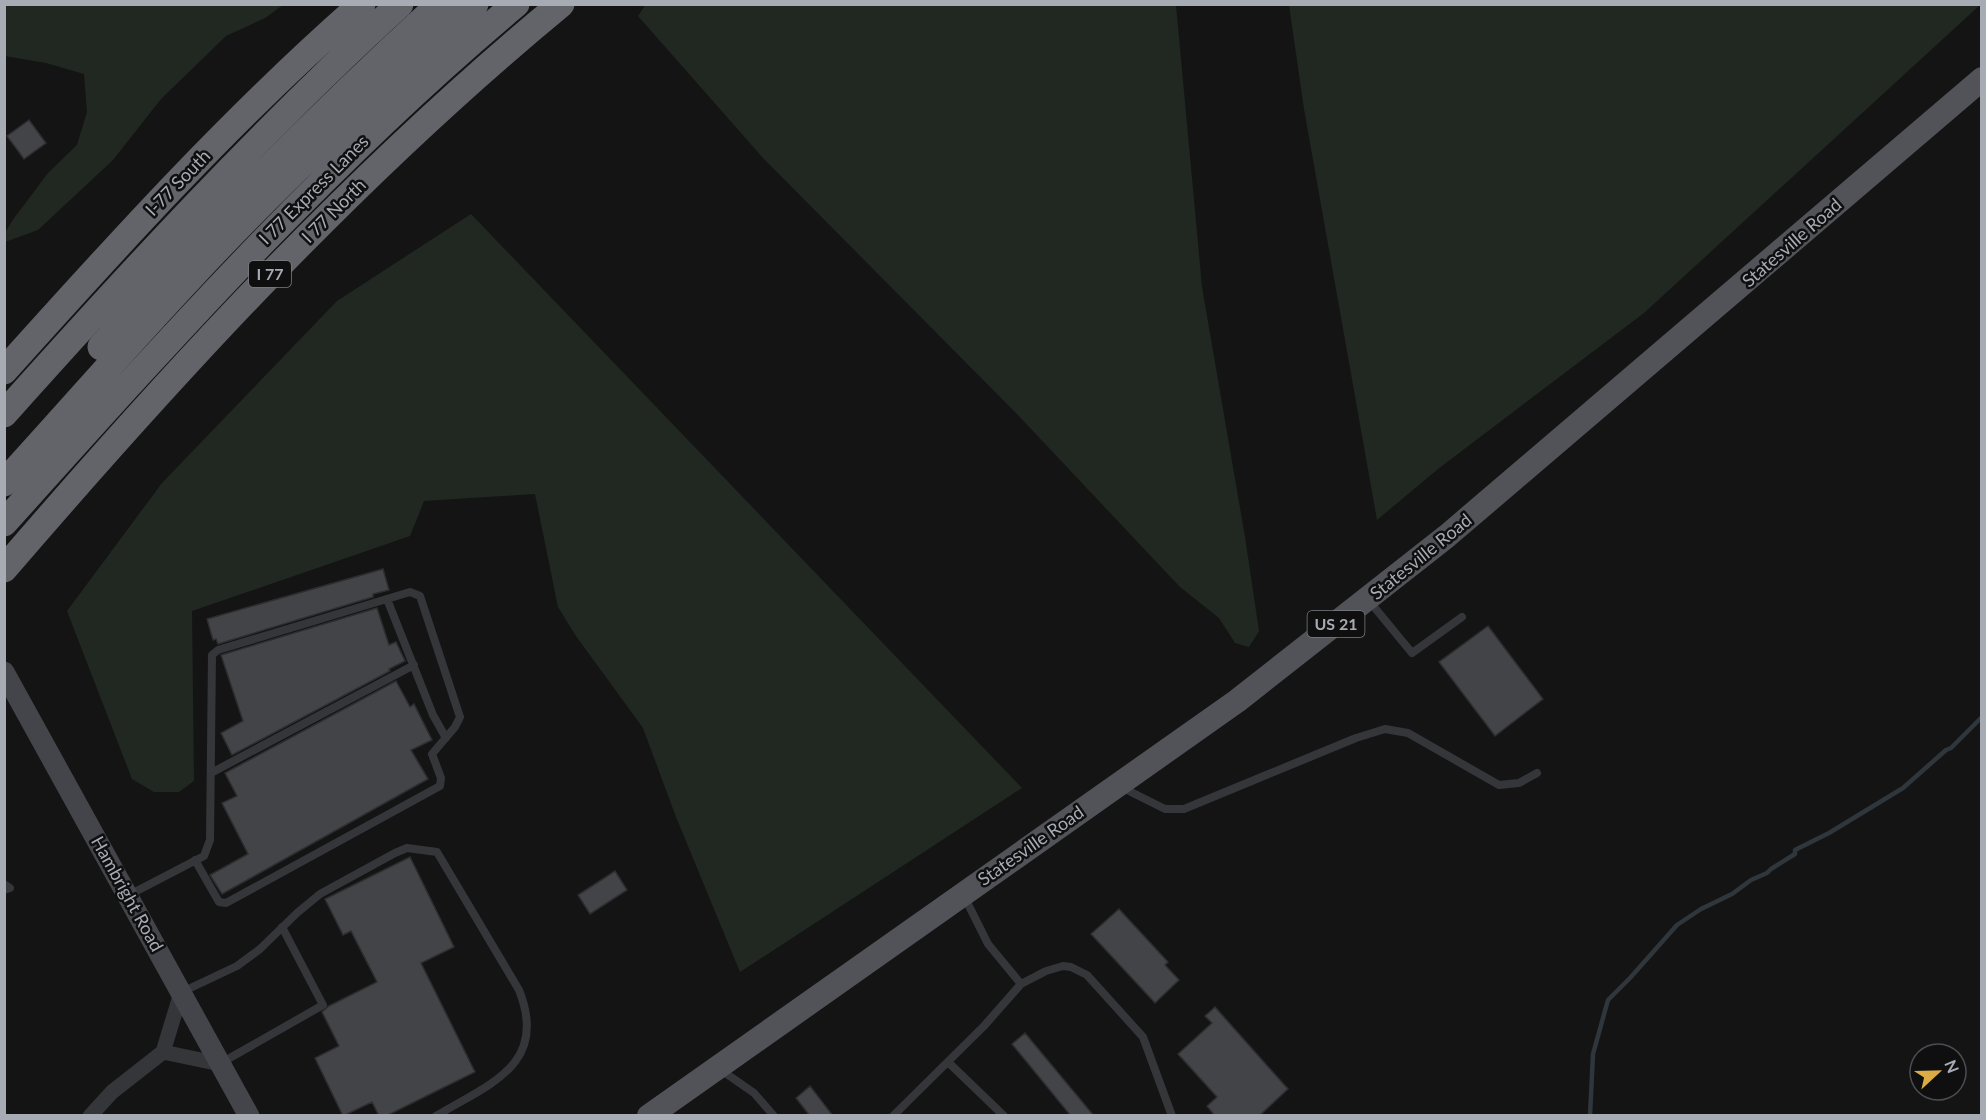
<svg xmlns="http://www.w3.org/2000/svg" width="1986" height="1120" viewBox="0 0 1986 1120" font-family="Lato,sans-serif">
<rect width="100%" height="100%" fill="#141415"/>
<path fill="#212821" d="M646,4L1176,5L1202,287L1245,537L1259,631L1249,647L1235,643L1219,618L1180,587L1014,411L763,158L638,16Z
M4,5L5,4L283,5L265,18L226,36L161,99L113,160L38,230L5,242V233L12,221L48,173L77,145L87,112L84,74L46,63L5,56Z
M1289,5V4L1980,5L1644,313L1438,469L1377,520L1304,109Z
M471,214L1022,788L740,972L676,817L643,728L576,636L558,607L535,494L424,501L410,536L192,611L194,781L179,792H154L132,779L67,611L162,483L337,301Z"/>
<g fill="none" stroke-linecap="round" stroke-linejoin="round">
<path stroke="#2f363c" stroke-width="4.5" d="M1590,1116L1593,1054L1608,1000L1630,978L1677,925L1701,909L1732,894L1751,880L1767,873L1771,869L1795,854V850L1829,833L1903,788L1946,750L1951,748L1982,717"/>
</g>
<path fill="#434448" stroke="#2e2e31" stroke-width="1.5" d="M29,120L46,143L24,159L7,136Z
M383,569L389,590L373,594V597L218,644L216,639L213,640L207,619Z
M377,608L389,645L396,642L405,661L389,669L390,671L232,755L221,733L243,721L221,655Z
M1488,626L1543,699L1495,736L1439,662Z
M396,681L410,707L414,704L432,740L411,750L428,779L222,894L210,875L248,854L222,803L237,796L225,773Z
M410,857L454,947L421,963L475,1072L386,1116H379L372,1102L343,1116L315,1058L339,1046L322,1012L329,1006L377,982L351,931L343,935L325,899Z
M615,871L627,890L590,914L578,895Z
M1119,909L1168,962L1165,965L1179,980L1155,1003L1091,934Z
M1215,1007L1288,1089L1259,1116H1215L1207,1106L1217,1097L1178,1054L1212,1023L1205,1016Z
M1025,1033L1094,1116H1071L1012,1044Z
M810,1086L833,1116H810L796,1098Z"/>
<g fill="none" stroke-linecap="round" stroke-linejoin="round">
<path stroke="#35363a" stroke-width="8" d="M387,599L433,715L446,738
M1370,602L1412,653L1462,617
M211,773L414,665
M1123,788L1165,809H1184L1356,738L1385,729L1408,733L1499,785L1519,783L1537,773
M4,884L10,888L4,890
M129,895L204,856L210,840L212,655L218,650L410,592L420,596L460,717L455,727L432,754L441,778L440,786L226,903L219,902L195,860
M1021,984L1046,971L1063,966L1071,967L1087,975L1143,1037L1172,1116
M182,992L237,966L260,949L297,913L320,894L395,853L407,848L437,852L519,990C549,1065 489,1084 436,1116
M948,1062L1004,1116
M221,1063L323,1005L282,927
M721,1070L754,1093L774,1116
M893,1116L984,1026L1021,984L988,944L965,898"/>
<path stroke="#35363a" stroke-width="15" d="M163,1052L220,1064
M90,1116L112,1092L163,1052L181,993"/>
<path stroke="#44454a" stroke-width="21" d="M4,672L249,1116"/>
<path stroke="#525358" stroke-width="24" d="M649,1116L1237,701L1447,536L1982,79"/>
<path stroke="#62646a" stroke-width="27" d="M101,347C208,227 321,113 440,4
M4,371C118,244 233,117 362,4
M4,414C131,272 260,132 400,4
M4,483C66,415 127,345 190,278C280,181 376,91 475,4
M4,523C167,342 329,160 516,4
M4,569C177,368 356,173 561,4"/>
</g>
<g text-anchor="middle" stroke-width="5" stroke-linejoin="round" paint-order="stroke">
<g fill="#0f0f10" stroke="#797c83" stroke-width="1.5">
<rect x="249" y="261" width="42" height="26" rx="4.5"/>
<rect x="1307.5" y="611" width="57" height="26" rx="4.5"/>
</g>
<g font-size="16" font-weight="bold" fill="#a7abb4">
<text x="270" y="280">I 77</text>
<text x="1336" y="630">US 21</text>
</g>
<g font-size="18" fill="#a7abb4" stroke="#0f0f10">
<text transform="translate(178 183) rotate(-46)" y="6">I-77 South</text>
<text transform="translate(314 190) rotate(-45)" y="6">I 77 Express Lanes</text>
<text transform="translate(334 211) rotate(-45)" y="6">I 77 North</text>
<text transform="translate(1792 243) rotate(-41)" y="6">Statesville Road</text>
<text transform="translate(1421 557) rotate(-39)" y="6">Statesville Road</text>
<text transform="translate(1031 846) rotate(-35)" y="6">Statesville Road</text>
<text transform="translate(127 894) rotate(61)" y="6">Hambright Road</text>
</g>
</g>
<rect width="1986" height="1120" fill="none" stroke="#a7abb4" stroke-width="12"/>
<g transform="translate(1938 1072) rotate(68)"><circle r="28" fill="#0f0f10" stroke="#4c4d52" stroke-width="1.5"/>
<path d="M0-4.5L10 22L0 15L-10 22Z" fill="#dbab46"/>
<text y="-9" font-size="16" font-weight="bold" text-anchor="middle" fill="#a7abb4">N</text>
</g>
</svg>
